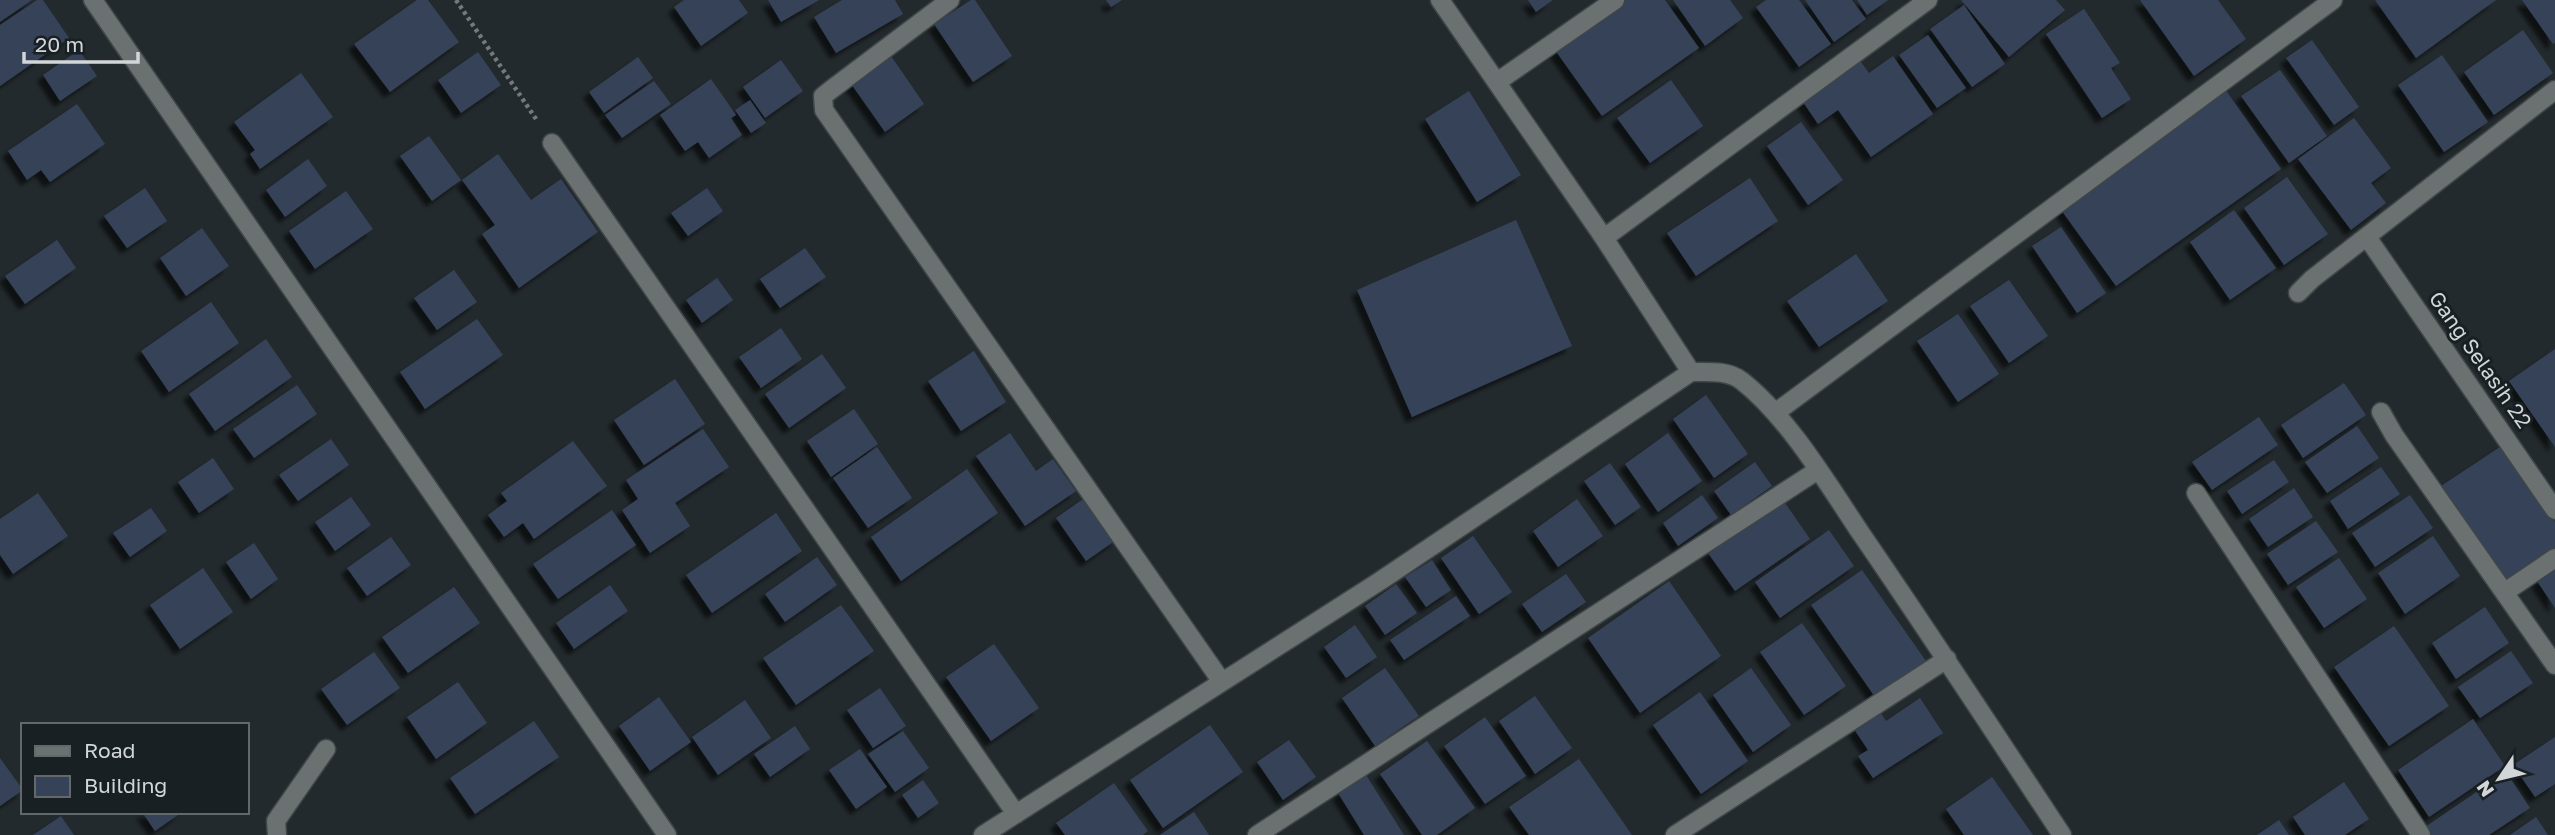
<svg xmlns="http://www.w3.org/2000/svg" width="2555" height="835" viewBox="0 0 2555 835" font-family="'Golos Text',sans-serif">
<defs>
<filter id="shadow"><feDropShadow dx="-6" dy="6" stdDeviation="2" flood-color="#0009"/></filter>
</defs>
<rect width="100%" height="100%" fill="#232a2d"/>
<path fill="#364258" filter="url(#shadow)" d="M0,0H32L0,22Z
M37,0H43L69,38L0,86V25Z
M417,0H428L459,42L390,92L354,44Z
M684,0H739L748,13L701,46L674,7Z
M768,0H819L781,22Z
M842,0H895L903,14L836,53L814,17Z
M971,0H975L1012,56L973,82L934,24Z
M1106,0H1122L1111,7Z
M1528,0H1553L1536,12Z
M1625,0H1665L1699,48L1602,116L1555,50Z
M1673,0H1730L1743,18L1705,46Z
M1766,0H1799L1831,44L1799,67L1756,7Z
M1805,0H1852L1866,19L1834,42Z
M1857,0H1888L1867,15Z
M1961,0H2056L2065,10L2009,57Z
M2140,0H2218L2246,39L2194,76Z
M2375,0H2496L2416,58Z
M2522,0H2555V43L2553,44Z
M1964,5L2005,64L1972,87L1930,29Z
M2084,9L2120,63L2111,68L2131,99L2102,118L2046,34Z
M2523,30L2553,73L2494,115L2464,72Z
M1928,35L1966,88L1937,108L1899,55Z
M2312,40L2359,107L2334,125L2286,58Z
M79,50L97,76L60,101L43,75Z
M887,50L924,104L885,132L847,78Z
M478,52L501,85L461,113L438,80Z
M2442,55L2488,122L2444,152L2398,85Z
M1893,56L1933,114L1871,157L1838,110L1818,124L1801,99L1858,58L1869,73Z
M638,57L653,78L604,113L589,92Z
M781,60L803,91L765,118L743,87Z
M2280,70L2327,136L2289,163L2241,96Z
M301,73L333,117L260,169L250,154L255,150L234,122Z
M711,79L736,115L731,118L742,135L709,158L698,142L685,151L660,115Z
M1671,80L1703,126L1650,163L1617,118Z
M654,81L671,104L622,138L605,115Z
M2225,89L2281,169L2116,286L2059,207Z
M1469,91L1521,175L1477,202L1425,119Z
M750,100L766,123L751,133L735,110Z
M77,104L105,144L50,182L41,170L27,180L8,151Z
M2354,118L2391,168L2371,183L2386,203L2351,230L2298,159Z
M1801,122L1843,180L1808,205L1767,146Z
M429,136L461,180L432,201L400,156Z
M498,154L531,200L561,179L598,232L519,288L482,234L495,225L462,180Z
M308,159L327,186L285,217L266,190Z
M2287,177L2328,234L2284,265L2244,208Z
M1750,178L1778,221L1696,276L1667,233Z
M145,188L167,221L127,248L104,216Z
M707,188L723,211L688,236L671,213Z
M346,191L373,229L315,269L289,231Z
M2234,210L2276,268L2230,300L2190,242Z
M1516,220L1572,346L1412,417L1357,290Z
M2061,227L2106,293L2077,313L2032,246Z
M202,228L229,266L186,296L160,258Z
M57,240L76,268L25,304L5,276Z
M805,248L826,277L780,308L760,279Z
M1856,254L1888,301L1819,347L1787,301Z
M454,270L477,302L437,330L414,298Z
M717,278L733,300L702,323L686,300Z
M2009,280L2048,336L2009,363L1970,306Z
M211,302L239,343L169,392L141,351Z
M1958,314L1999,374L1958,402L1917,341Z
M477,319L503,355L425,409L400,372Z
M781,328L802,359L761,388L739,357Z
M266,339L292,377L215,431L189,394Z
M2555,349V447L2509,381Z
M974,351L1006,402L961,431L928,381Z
M822,354L846,388L789,428L765,394Z
M675,379L705,424L644,465L614,420Z
M2344,383L2366,415L2303,458L2281,425Z
M297,385L317,414L254,458L233,429Z
M1706,395L1748,454L1714,478L1673,419Z
M854,409L878,444L831,477L807,441Z
M2259,417L2278,445L2212,490L2192,462Z
M2357,426L2379,458L2327,493L2305,462Z
M703,429L729,467L675,503L690,526L650,553L622,510L638,499L626,480Z
M1010,433L1036,471L1053,459L1076,491L1025,526L976,456Z
M1668,433L1702,481L1658,512L1625,464Z
M331,439L349,465L298,501L279,475Z
M573,441L607,486L534,539L523,523L504,537L488,515L507,501L501,493Z
M2503,445L2555,522V549L2507,582L2441,486Z
M877,447L912,498L868,528L833,478Z
M213,458L234,489L199,513L178,482Z
M2274,460L2289,482L2242,514L2227,491Z
M1755,462L1772,486L1731,515L1714,491Z
M1610,463L1641,507L1615,525L1584,481Z
M2381,467L2400,494L2348,529L2330,501Z
M967,469L998,513L901,581L871,537Z
M2294,488L2313,517L2268,547L2249,519Z
M38,493L68,536L13,574L0,555V519Z
M1702,495L1718,518L1678,546L1663,523Z
M2410,495L2433,528L2375,567L2352,533Z
M351,497L371,525L335,551L315,522Z
M1086,497L1116,540L1086,561L1056,518Z
M1577,499L1603,536L1558,567L1533,531Z
M1783,500L1810,539L1735,591L1708,553Z
M151,508L167,531L130,557L113,533Z
M612,510L636,545L558,599L533,564Z
M776,513L802,551L712,613L686,575Z
M2316,521L2338,552L2288,585L2267,554Z
M1829,530L1854,566L1780,618L1755,582Z
M1473,536L1512,592L1479,614L1441,558Z
M2433,536L2460,576L2405,614L2378,573Z
M391,537L411,565L367,596L347,568Z
M254,543L278,579L251,599L226,562Z
M817,557L837,585L785,622L765,594Z
M2339,558L2367,599L2324,628L2296,587Z
M1432,560L1451,590L1426,607L1405,577Z
M203,568L233,612L180,649L150,605Z
M2555,568V608L2537,581Z
M1862,570L1926,661L1875,697L1811,605Z
M1566,574L1586,602L1542,632L1522,604Z
M1669,581L1721,656L1640,713L1588,638Z
M1396,584L1417,613L1385,635L1365,606Z
M610,585L628,611L574,649L556,623Z
M454,587L480,623L408,673L382,637Z
M1456,596L1470,616L1404,660L1390,640Z
M841,605L874,651L796,705L763,658Z
M2485,607L2509,643L2456,679L2432,643Z
M1802,623L1846,686L1804,715L1760,652Z
M1355,625L1377,657L1346,678L1324,647Z
M2394,626L2449,706L2389,746L2334,667Z
M994,644L1039,708L991,741L946,677Z
M2511,651L2533,683L2480,718L2458,687Z
M374,652L400,688L347,725L321,689Z
M1385,668L1419,716L1375,746L1342,698Z
M1751,668L1791,725L1753,752L1713,695Z
M458,682L487,723L436,759L407,717Z
M880,688L906,726L873,748L847,710Z
M1700,692L1748,761L1701,794L1653,725Z
M1535,696L1572,748L1535,774L1499,721Z
M659,697L691,742L650,771L619,726Z
M1920,698L1943,733L1873,778L1858,756L1868,750L1854,729L1880,712L1886,721Z
M745,700L771,738L718,775L692,737Z
M1485,717L1526,776L1485,804L1444,746Z
M2473,719L2505,766L2429,817L2398,770Z
M534,721L559,757L475,814L450,778Z
M1210,725L1243,772L1163,828L1130,780Z
M795,726L810,749L770,777L754,754Z
M903,731L929,768L895,792L868,754Z
M2555,737V784L2535,797L2513,765Z
M1289,740L1316,777L1283,800L1257,762Z
M1427,741L1475,808L1437,835H1422L1380,774Z
M860,749L887,787L856,809L829,770Z
M0,758L23,790L0,806Z
M1579,759L1632,835H1529L1509,807Z
M2506,772L2530,808L2489,835H2430L2425,827Z
M1366,775L1404,835H1364L1338,793Z
M1992,777L2033,835H1964L1946,809Z
M923,780L939,803L918,818L902,795Z
M2344,782L2369,819L2345,835H2305L2293,817Z
M1114,783L1148,831L1143,835H1065L1056,823Z
M142,812H182L155,831Z
M1194,812L1209,835H1160Z
M61,816L74,835H33Z
M2536,817L2548,835H2510Z
M2279,820L2289,835H2257Z"/>
<g fill="none" stroke-linecap="round" stroke-linejoin="round">
<g stroke="#3f4648" stroke-width="21">
<path id="minor" d="M93,0L667,835
M950,0L832,89L823,96L824,110L1222,682
M1440,0L1604,238L1691,372
M1497,82L1615,0
M552,143L1016,814
M2367,237L2555,510
M1604,238L1928,0
M2298,293L2312,279L2555,90
M2381,412L2394,435L2555,665
M1775,413L2333,0
M2196,493L2421,835
M2505,592L2555,558
M277,835L276,821L326,749
M983,835L1380,581L1691,372C1707,372 1729,370 1742,381C1789,418 1829,486 1862,535C1930,634 1996,735 2062,835
M1257,835L1818,470
M1675,835L1947,659"/>
</g>
<path stroke="#747a7c" stroke-width="4.5" stroke-dasharray="3.5 3.5" stroke-linecap="butt" d="M456,0L538,122"/>
<use href="#minor" stroke="#6b7070" stroke-width="18"/>
</g>
<g text-anchor="middle" stroke-width="6" stroke-linejoin="round" paint-order="stroke">
<g font-size="21" fill="#d2d6d8" stroke="#192023">
<text transform="translate(2480 360) rotate(55)" y="7">Gang Selasih 22</text>
</g>
</g>
<rect x="21" y="723" width="228" height="91" fill="#192023" stroke="#63696b" stroke-width="2"/>
<rect x="35" y="746" width="35" height="10" fill="#6b7070" stroke="#63696b" stroke-width="2"/>
<text x="84" y="758" font-size="21" fill="#d2d6d8">Road</text>
<rect x="35" y="776" width="35" height="21" fill="#364258" stroke="#63696b" stroke-width="2"/>
<text x="84" y="793" font-size="21" fill="#d2d6d8">Building</text>
<g transform="translate(2499 779) rotate(235)" stroke="#192023" stroke-width="5" paint-order="stroke">
<path d="M0-5L12 26L0 18L-12 26Z" fill="#d2d6d8"/>
<text y="-10" font-size="19" font-weight="bold" text-anchor="middle" fill="#d2d6d8">N</text>
</g>
<path d="M24 52v10h114v-10" fill="none" stroke="#d2d6d8" stroke-width="3.5"/>
<text x="35" y="52" font-size="21" fill="#d2d6d8" stroke="#192023" stroke-width="5" paint-order="stroke">20 m</text>
</svg>
